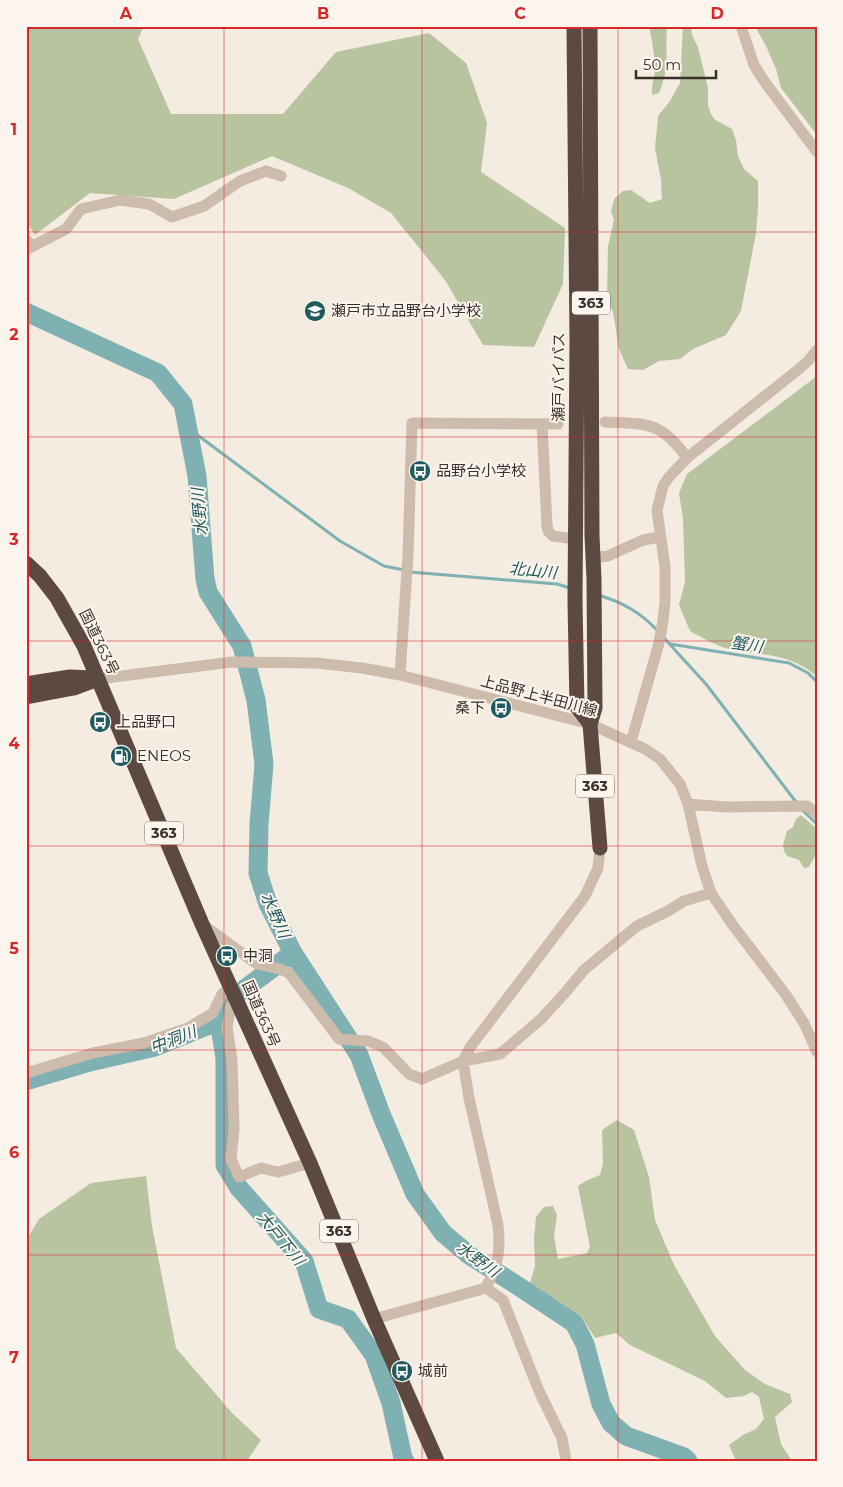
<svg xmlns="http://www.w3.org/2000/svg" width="843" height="1487" viewBox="0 0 843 1487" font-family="Montserrat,'Noto Sans JP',sans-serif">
<rect width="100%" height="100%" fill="#f4ebe1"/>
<path fill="#b8c4a0" d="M26,26H144L138,39L171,114H283L336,52L429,33L466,63L487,123L481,172L565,228L563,284L534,347L483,345L445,280L391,213L348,188L272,156L174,199L90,193L35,235L26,220Z
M649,26H667C665,52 670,68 659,93L652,95C651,86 654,79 655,71C655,55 652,41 649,26Z
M683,26H691L692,35L698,47L708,88V105L711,114L714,119L732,129L736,140L738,156L744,169L758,181V209L756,233L741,311L726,335L693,349L680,359L659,361L643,370L628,369L619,349L613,312L607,298L608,246L614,220L611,211L614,199L623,191L631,190L650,203L662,199L661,180L655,148L658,116L670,101L680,83Z
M755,26H817V135L781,88L776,69L767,48Z
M817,376V677C794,654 759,655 729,649C716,646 703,638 690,631L679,605L685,582L683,519L679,493L687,474Z
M801,815L817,829V852L809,867L804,868L799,860L787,856L784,851L783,845L787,831L793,827L796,819Z
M617,1120L634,1130L649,1177L655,1220L674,1265L715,1336L745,1370L765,1384L790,1394L792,1402L775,1417L781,1444L792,1461H736L729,1445L743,1435L756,1429L764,1419L759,1397L752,1392L744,1396L726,1398L705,1381L630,1345L616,1333L595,1338L581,1316L530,1283L535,1266L534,1238L536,1217L544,1207L553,1206L557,1215L554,1236L558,1259L587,1253L590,1247L578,1186L586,1181L600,1175L603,1164L602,1130Z
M146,1176L152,1226L176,1348L232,1413L261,1440L247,1461H26V1241L39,1219L91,1183Z"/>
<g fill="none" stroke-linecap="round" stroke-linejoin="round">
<path stroke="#7fb0b2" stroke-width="3" d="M188,428L340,541L384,566L404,570
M410,572L557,584L570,588
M598,595C622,602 640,612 658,631
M664,638L706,684L796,802
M670,644L789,663L808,673L817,682
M801,809L817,824"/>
<path stroke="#7fb0b2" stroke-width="19" d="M26,312L158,373L183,404L197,476L205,579L208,592L242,646L256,700L264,764L259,824L258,873L268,904L293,953L359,1055L381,1114L415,1194L443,1233L469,1255L515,1284L574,1323L585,1344L601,1404L611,1423L626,1436L684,1457L688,1461
M219,1021L225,1058V1165L239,1188L304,1261L319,1309L348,1319L374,1355L391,1403L403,1458L405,1461
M26,1081L90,1062L155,1047L219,1021L227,1002L293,953"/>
<path stroke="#cdbbac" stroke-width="11" d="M741,26L754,65L764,81L817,152
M26,240L33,246L26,250
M33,246L66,229L81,209L120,200L149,204L172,217L204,206L240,181L266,171L281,176
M605,422C647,424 661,421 687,458
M542,424L547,525L548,531L553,536L575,539
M593,558L608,556L643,540L660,537
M400,675L408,555L412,423L558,424
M98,679L232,662L316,663L362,668L400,675L590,724L645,749L660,759L680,784L688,804L702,866L711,893L732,924L786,995L804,1023L817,1052
M631,742L659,643L663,621L665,602V567L657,510L663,486L669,477L687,458L799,369L809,360L817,350
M688,804L726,807L807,806L817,814
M202,924L257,964L280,969L289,973L339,1039L368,1041L383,1047L409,1074L422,1079L463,1061L500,1054L541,1019L564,994L584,970L637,926L668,911L684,901L711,893
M237,1003L231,1006L227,1027L232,1060L234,1129L231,1159L239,1177L261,1168L278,1172L310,1163
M26,1073L93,1053L144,1043L188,1028L213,1013L222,994L230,988
M486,1288L503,1300L539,1391L562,1438L566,1461
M374,1319L486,1288C498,1263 501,1252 498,1225L469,1098L463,1061L471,1046L585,896L598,868L600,848"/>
<path stroke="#5c4a42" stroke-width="15" d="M574,26L577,340L575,601L577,707L590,724
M590,26L592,536L594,579L595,708L590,724L600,848
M26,563L40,576L57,598L84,646L202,924L310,1163L374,1319L437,1461
M26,684L70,677L92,678
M26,697L74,688L98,679"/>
</g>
<path fill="none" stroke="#d62828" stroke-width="1" stroke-opacity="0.55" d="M224,26V1461M422,26V1461M618,26V1461M26,232H817M26,437H817M26,641H817M26,846H817M26,1050H817M26,1255H817"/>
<defs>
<g id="school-disc" transform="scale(1.125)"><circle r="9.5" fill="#1f5a5e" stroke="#fbf5ee"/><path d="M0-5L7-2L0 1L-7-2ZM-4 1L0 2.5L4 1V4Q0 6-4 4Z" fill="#fff"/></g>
<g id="bus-disc" transform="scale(1.125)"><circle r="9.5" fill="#1f5a5e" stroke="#fbf5ee"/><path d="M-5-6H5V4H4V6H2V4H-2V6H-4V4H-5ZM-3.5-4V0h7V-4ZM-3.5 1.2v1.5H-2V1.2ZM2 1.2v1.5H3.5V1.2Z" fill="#fff"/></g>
<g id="fuel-disc" transform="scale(1.125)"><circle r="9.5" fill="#1f5a5e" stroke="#fbf5ee"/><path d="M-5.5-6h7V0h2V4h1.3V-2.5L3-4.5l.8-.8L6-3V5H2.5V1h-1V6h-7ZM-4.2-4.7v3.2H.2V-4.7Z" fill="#fff"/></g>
</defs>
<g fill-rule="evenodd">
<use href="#school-disc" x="315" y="311"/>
<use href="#bus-disc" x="420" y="471"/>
<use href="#bus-disc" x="501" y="708"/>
<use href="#bus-disc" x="100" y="722"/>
<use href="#fuel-disc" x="121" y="756"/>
<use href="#bus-disc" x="227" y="956"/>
<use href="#bus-disc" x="402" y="1371"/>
</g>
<g text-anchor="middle" stroke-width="4" stroke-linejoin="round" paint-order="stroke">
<g fill="#fbf5ee" stroke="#756b66" stroke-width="1">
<rect x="572" y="291.5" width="38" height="23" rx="4"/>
<rect x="576" y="774.5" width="38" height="23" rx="4"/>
<rect x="145" y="821.5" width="38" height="23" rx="4"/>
<rect x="320" y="1219.5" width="38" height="23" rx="4"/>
</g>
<g font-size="14" font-weight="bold" fill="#3b302b">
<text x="591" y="308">363</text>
<text x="595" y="791">363</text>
<text x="164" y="838">363</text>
<text x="339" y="1236">363</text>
</g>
<g font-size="15" fill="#3b302b" stroke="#fbf5ee" text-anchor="start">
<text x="331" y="316">瀬戸市立品野台小学校</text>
<text x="436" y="476">品野台小学校</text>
<text x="485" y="713" text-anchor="end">桑下</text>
<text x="116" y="727">上品野口</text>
<text x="137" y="761">ENEOS</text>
<text x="243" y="961">中洞</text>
<text x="418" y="1376">城前</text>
</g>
<g font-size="15" fill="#3b302b" stroke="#fbf5ee">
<text transform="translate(559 377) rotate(-90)" y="5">瀬戸バイパス</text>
<text transform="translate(99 642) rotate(64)" y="5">国道363号</text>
<text transform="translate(539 696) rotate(15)" y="5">上品野上半田川線</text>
<text transform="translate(261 1014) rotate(66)" y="5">国道363号</text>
</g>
<g font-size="16" font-style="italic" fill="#1f5a5e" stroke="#fbf5ee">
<text transform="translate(199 512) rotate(-95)" y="6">水野川</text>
<text transform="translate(533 570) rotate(6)" y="6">北山川</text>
<text transform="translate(747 644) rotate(9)" y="6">蟹川</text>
<text transform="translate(276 915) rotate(66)" y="6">水野川</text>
<text transform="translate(173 1039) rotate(-21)" y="6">中洞川</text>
<text transform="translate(281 1238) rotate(51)" y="6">大戸下川</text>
<text transform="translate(478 1259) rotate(36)" y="6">水野川</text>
</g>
</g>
<rect width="843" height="1487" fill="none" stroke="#fbf5ee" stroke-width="55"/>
<path d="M636 70v8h80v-8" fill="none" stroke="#3b302b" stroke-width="2.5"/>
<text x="643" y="70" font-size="15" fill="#3b302b" stroke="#fbf5ee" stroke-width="4" paint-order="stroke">50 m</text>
<rect x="28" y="28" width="788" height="1432" fill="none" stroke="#d62828" stroke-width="2"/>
<g font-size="16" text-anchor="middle" font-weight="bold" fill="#d62828">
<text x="126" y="19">A</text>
<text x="323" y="19">B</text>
<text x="520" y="19">C</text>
<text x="717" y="19">D</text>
<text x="14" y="135">1</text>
<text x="14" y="340">2</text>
<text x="14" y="545">3</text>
<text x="14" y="749">4</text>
<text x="14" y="954">5</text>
<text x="14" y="1158">6</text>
<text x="14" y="1363">7</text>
</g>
</svg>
